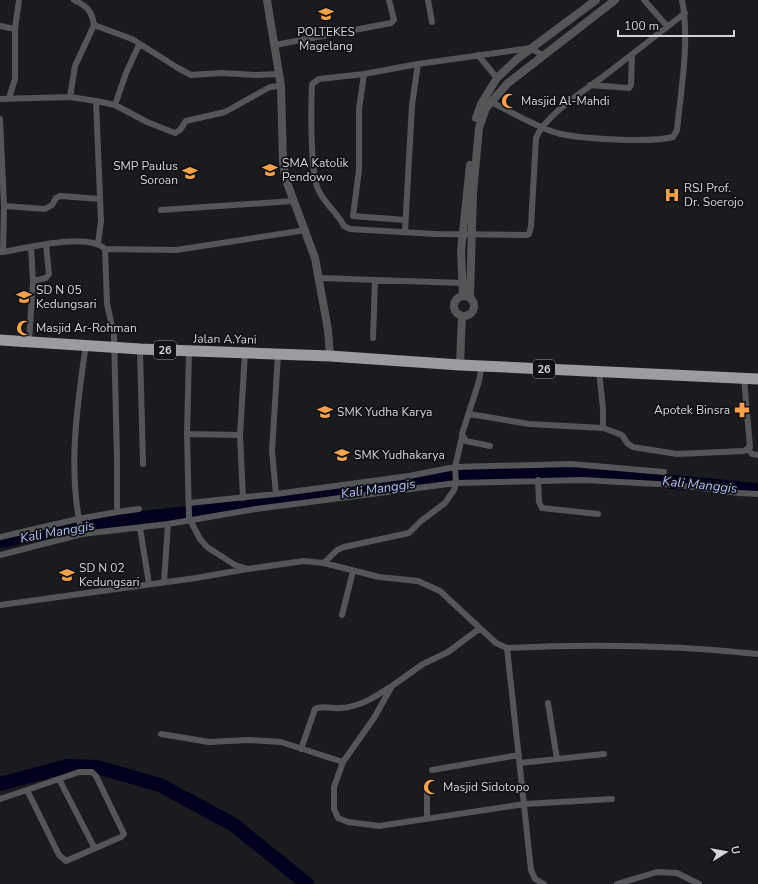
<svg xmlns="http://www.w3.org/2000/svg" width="758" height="884" viewBox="0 0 758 884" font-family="'Nunito Sans',sans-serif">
<rect width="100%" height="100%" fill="#1a1b1e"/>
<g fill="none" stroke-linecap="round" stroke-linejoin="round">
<path stroke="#02001e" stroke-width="14" d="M0,541L89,524L233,508L471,475L581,473L758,490
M0,784L68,766L97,767L160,785L234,825L307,884"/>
<path stroke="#545557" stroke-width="6" d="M74,0C87,6 92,11 94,25L132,39L178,68L191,75L222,73L256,75L279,74
M428,0L432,22
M644,0L667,26
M0,26L15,29
M275,45L391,23L394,20L389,0
M478,55L497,78
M543,56L531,48L418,64L364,74L319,79L312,84C311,105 310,171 318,189C325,205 338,213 344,226L350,229L435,234L527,235L529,234L531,226L536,138C546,114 587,89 608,73C634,53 659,33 685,13
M364,74L359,109V170L353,216L405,220
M590,85L629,88L631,85L632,54
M70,97L75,66L94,25
M9,98L15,79V29L19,0
M0,99L70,97L96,101L115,105L147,122L175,133L180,130L186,121L225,112L270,87L281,86
M96,101L101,221L98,244
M491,102C512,112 534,126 557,133C579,139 651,143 673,137L677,130C681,90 690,40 682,0
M115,105L126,73L139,45
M0,119L4,206L3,252H0
M4,206L45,209L52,205L56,198L60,196L100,199
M161,210L293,201
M405,231L412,105L418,64
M105,249L176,250L306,230
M320,278L461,283
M33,281L46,278L49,274L46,245
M373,338L375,281
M29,341L33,281L31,247
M140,349L143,464
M189,352L187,434L189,518L200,539L207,547L235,565L248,569L304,561L324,563L379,577L418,581L440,591L496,643L507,648C592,644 674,645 758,654
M482,365L479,381L462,434L466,441L490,446
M599,371L603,409V428L622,435L628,444L633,447L677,454L744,451L750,447L744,378
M469,414L529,424L603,428
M187,434L240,435
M748,449L752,454L758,455
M538,480L539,502L542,508L598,514
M276,494L272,451L278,354
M243,498L240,435L245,352
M189,503L276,494L409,476L455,467L571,464L664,472
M117,512L139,509
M140,528L149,584
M82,534C67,472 77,406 86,344
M0,537L78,519L117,512V458L114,335L107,304L105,249C87,232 27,248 3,252
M0,555L82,534L168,524L256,509L456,483L583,480L676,485L739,493L758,494
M324,563L337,550L344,547L409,533L421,521L445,503L454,490L456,483L455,467L462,437
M164,582L168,524
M0,605L196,578L247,569
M342,615L353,571
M479,629L448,652L423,664L392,686L374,718L343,762L334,787V809L338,818L348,822L379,826L525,804L612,799
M507,648L531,870L535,879L544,884
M548,703L557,759
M161,734L209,742L249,740L281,742L343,762
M301,749L315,709C323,705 332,709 340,708C360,707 375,697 390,687
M520,763L604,754
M432,770L519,755
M79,772H92L96,776L124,834L121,837L66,861L59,855L27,790Z
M59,779L94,847
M427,792V819
M0,799L27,790
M617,884L657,872L677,873L699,884"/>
<path stroke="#545557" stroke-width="8" d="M267,0L281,86L283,163L286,180L315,258L328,330L330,356
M476,118L481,104L497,78L517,59L596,0
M454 306a10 10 0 1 1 20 0a10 10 0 1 1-20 0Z
M463,296L461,251L470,165
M470,297L473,193L479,128L486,108L508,83L615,0
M460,365L462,316"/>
<path stroke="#9a9ca0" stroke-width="11" d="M0,340L140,349L330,356L460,365L758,379"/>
</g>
<defs>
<g id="university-bare" transform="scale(1.2)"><path d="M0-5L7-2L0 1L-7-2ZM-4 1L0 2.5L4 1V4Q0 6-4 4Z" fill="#f7a149" stroke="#111215" stroke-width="2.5" paint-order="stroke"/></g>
<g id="mosque-bare" transform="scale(1.2)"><path d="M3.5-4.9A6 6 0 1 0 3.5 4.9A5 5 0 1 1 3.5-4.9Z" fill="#f7a149" stroke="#111215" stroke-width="2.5" paint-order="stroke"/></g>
<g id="school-bare" transform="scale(1.2)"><path d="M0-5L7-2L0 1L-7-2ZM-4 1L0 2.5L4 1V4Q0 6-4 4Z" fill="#f7a149" stroke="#111215" stroke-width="2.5" paint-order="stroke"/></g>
<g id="hospital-bare" transform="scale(1.2)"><path d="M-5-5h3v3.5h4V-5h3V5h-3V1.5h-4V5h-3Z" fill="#f7a149" stroke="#111215" stroke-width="2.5" paint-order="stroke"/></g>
<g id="pharmacy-bare" transform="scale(1.2)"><path d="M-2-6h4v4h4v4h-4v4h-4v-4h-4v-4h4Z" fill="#f7a149" stroke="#111215" stroke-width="2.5" paint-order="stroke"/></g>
</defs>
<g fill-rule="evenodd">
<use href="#university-bare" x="326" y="14"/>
<use href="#mosque-bare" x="509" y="101"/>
<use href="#school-bare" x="270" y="170"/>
<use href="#school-bare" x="190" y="173"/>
<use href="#hospital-bare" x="672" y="195"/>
<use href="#school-bare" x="24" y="297"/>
<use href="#mosque-bare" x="24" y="328"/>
<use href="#pharmacy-bare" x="742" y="410"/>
<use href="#school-bare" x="325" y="412"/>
<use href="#school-bare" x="342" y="455"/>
<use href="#school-bare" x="67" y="575"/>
<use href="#mosque-bare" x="431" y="787"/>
</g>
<g text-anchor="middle" stroke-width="3.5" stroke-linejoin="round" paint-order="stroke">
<g fill="#111215" stroke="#98999b" stroke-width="1">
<rect x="154" y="341" width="22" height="18" rx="3"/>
<rect x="533" y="360" width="22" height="18" rx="3"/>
</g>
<g font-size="11" font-weight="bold" fill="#d2d3d5">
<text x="165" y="354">26</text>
<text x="544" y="373">26</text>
</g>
<g font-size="12" fill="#d2d3d5" stroke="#111215" text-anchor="start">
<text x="326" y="36" text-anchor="middle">POLTEKES<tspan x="326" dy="14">Magelang</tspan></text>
<text x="521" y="105">Masjid Al-Mahdi</text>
<text x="282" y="167">SMA Katolik<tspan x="282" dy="14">Pendowo</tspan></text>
<text x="178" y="170" text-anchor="end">SMP Paulus<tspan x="178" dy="14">Soroan</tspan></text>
<text x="684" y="192">RSJ Prof.<tspan x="684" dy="14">Dr. Soerojo</tspan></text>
<text x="36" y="294">SD N 05<tspan x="36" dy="14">Kedungsari</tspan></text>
<text x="36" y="332">Masjid Ar-Rohman</text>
<text x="730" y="414" text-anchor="end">Apotek Binsra</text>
<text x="337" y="416">SMK Yudha Karya</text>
<text x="354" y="459">SMK Yudhakarya</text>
<text x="79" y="572">SD N 02<tspan x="79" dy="14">Kedungsari</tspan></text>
<text x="443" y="791">Masjid Sidotopo</text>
</g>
<g font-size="12" fill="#d2d3d5" stroke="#111215">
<text transform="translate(225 339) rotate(1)" y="4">Jalan A.Yani</text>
</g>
<g font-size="13" font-style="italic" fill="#acbbf6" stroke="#111215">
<text transform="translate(700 484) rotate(6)" y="5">Kali Manggis</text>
<text transform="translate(378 488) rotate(-8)" y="5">Kali Manggis</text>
<text transform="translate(57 531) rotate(-10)" y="5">Kali Manggis</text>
</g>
</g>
<g transform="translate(726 852) rotate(79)" stroke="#111215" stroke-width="3" paint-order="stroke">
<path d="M0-3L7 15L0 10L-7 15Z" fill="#d2d3d5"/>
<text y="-6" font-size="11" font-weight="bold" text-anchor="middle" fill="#d2d3d5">U</text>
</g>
<path d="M618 30v6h116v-6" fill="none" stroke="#d2d3d5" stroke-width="2"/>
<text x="624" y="30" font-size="12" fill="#d2d3d5" stroke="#111215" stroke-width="3" paint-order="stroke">100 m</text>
</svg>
